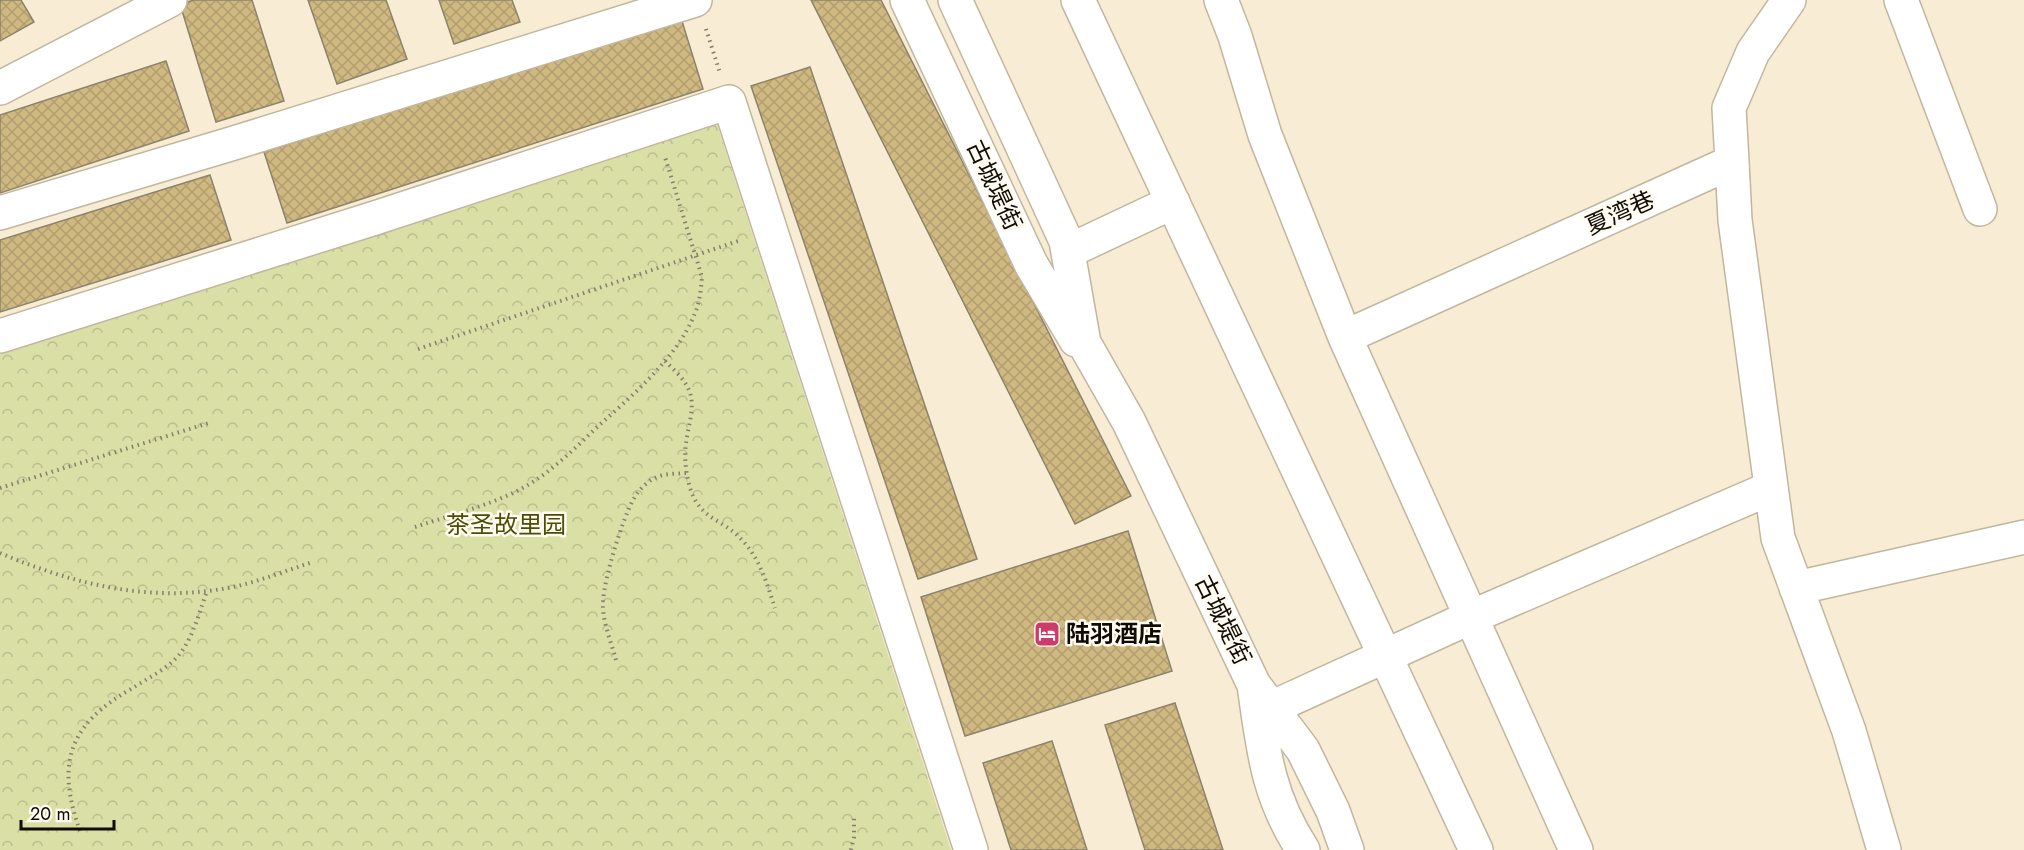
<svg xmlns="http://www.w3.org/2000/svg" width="2024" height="850" viewBox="0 0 2024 850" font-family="Jost,'Noto Sans SC',sans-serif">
<defs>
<pattern id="park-crowns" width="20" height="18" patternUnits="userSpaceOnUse" patternTransform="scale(1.5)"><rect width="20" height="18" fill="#dadfa6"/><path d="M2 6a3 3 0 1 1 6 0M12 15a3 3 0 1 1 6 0" fill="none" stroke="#babe8d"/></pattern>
<pattern id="building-cross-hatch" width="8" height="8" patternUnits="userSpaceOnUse" patternTransform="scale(1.5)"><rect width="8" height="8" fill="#d0b981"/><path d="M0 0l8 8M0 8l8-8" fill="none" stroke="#b19e6e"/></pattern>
</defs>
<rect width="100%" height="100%" fill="#f8edd4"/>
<path fill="url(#park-crowns)" d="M716,121L951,850H0V344Z"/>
<path fill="url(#building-cross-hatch)" stroke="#8c836c" stroke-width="1.5" d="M0,0H21L34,22L0,41Z
M194,0H252L284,101L216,122L180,4Z
M308,0H386L407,59L337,84Z
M439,0H512L520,22L454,44Z
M811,0H881L1131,496L1075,524Z
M681,18L703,89L287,223L264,152Z
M166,61L189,131L0,193V115Z
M810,67L977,559L918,579L751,86Z
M210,175L231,240L0,312V240Z
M1128,531L1172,671L965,736L921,597Z
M1175,703L1223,850H1145L1105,725Z
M1052,741L1087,850H1011L983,763Z"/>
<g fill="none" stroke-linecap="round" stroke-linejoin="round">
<g stroke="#c1b79e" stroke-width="36">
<path id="minor" d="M907,0L1031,264L1076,340
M955,0L1066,241L1084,343L1129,422L1254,685
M1078,0L1476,850
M1221,0L1235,36L1265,135L1345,337L1576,850
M1901,0L1980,209
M0,88L170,0
M1732,162L1735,220L1778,538L1849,731L1884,850
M0,213L234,143L695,0
M1069,251L1173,202
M0,336L375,218L729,102L971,850
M1345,337L1732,162L1729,108L1753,52L1789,0
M1796,588L2024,537
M1271,708L1471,617L1771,488
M1303,850C1267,795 1263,748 1254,685L1303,750L1333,811L1347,850"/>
</g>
<path stroke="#857e6e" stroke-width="4" stroke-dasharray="1.5 4.5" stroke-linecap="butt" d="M706,29L720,73
M418,349L741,240
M665,361C674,370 686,380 690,393C695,408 688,427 686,443C684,458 686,474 690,488C700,520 723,519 741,539C760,558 767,584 775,608
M0,488L212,422
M415,527C448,516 484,507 515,492C546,477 570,453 594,430C630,397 677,359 695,313C700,301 701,289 702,277L665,157
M0,553C68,582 141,601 215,590C249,586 281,572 313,562
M616,660C611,641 602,621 603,602C604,578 622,521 633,500C638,491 646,482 655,478C664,473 677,474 687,473
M80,831C56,764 68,725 131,689C148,678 170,668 182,651C194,634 200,610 207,591
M851,850L854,837V816"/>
<use href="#minor" stroke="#fff" stroke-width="33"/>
</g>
<defs>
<g id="hotel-square" transform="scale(1.35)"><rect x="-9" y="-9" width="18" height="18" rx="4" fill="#ca3c69" stroke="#fffbf1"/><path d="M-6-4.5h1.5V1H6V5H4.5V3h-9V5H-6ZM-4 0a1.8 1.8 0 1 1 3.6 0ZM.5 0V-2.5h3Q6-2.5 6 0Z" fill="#fff"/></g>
</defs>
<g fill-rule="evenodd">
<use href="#hotel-square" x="1047" y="634"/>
</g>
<g text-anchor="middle" stroke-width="5" stroke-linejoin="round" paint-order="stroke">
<g font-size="24" fill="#0f0c05" stroke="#fffbf1">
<text transform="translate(994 185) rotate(65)" y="8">古城堤街</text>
<text transform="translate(1620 213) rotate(-24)" y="8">夏湾巷</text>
<text transform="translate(1223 620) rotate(64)" y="8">古城堤街</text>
</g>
<g font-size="24" fill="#4c4e07" stroke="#fffbf1">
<text x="506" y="533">茶圣故里园</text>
</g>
<g font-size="24" font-weight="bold" fill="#0f0c05" stroke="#fffbf1" text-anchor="start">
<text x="1066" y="642">陆羽酒店</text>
</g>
</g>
<path d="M21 820v9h93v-9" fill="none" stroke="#0f0c05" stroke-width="3"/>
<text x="30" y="820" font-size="18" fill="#0f0c05" stroke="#fffbf1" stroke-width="4.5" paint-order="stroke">20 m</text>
</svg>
